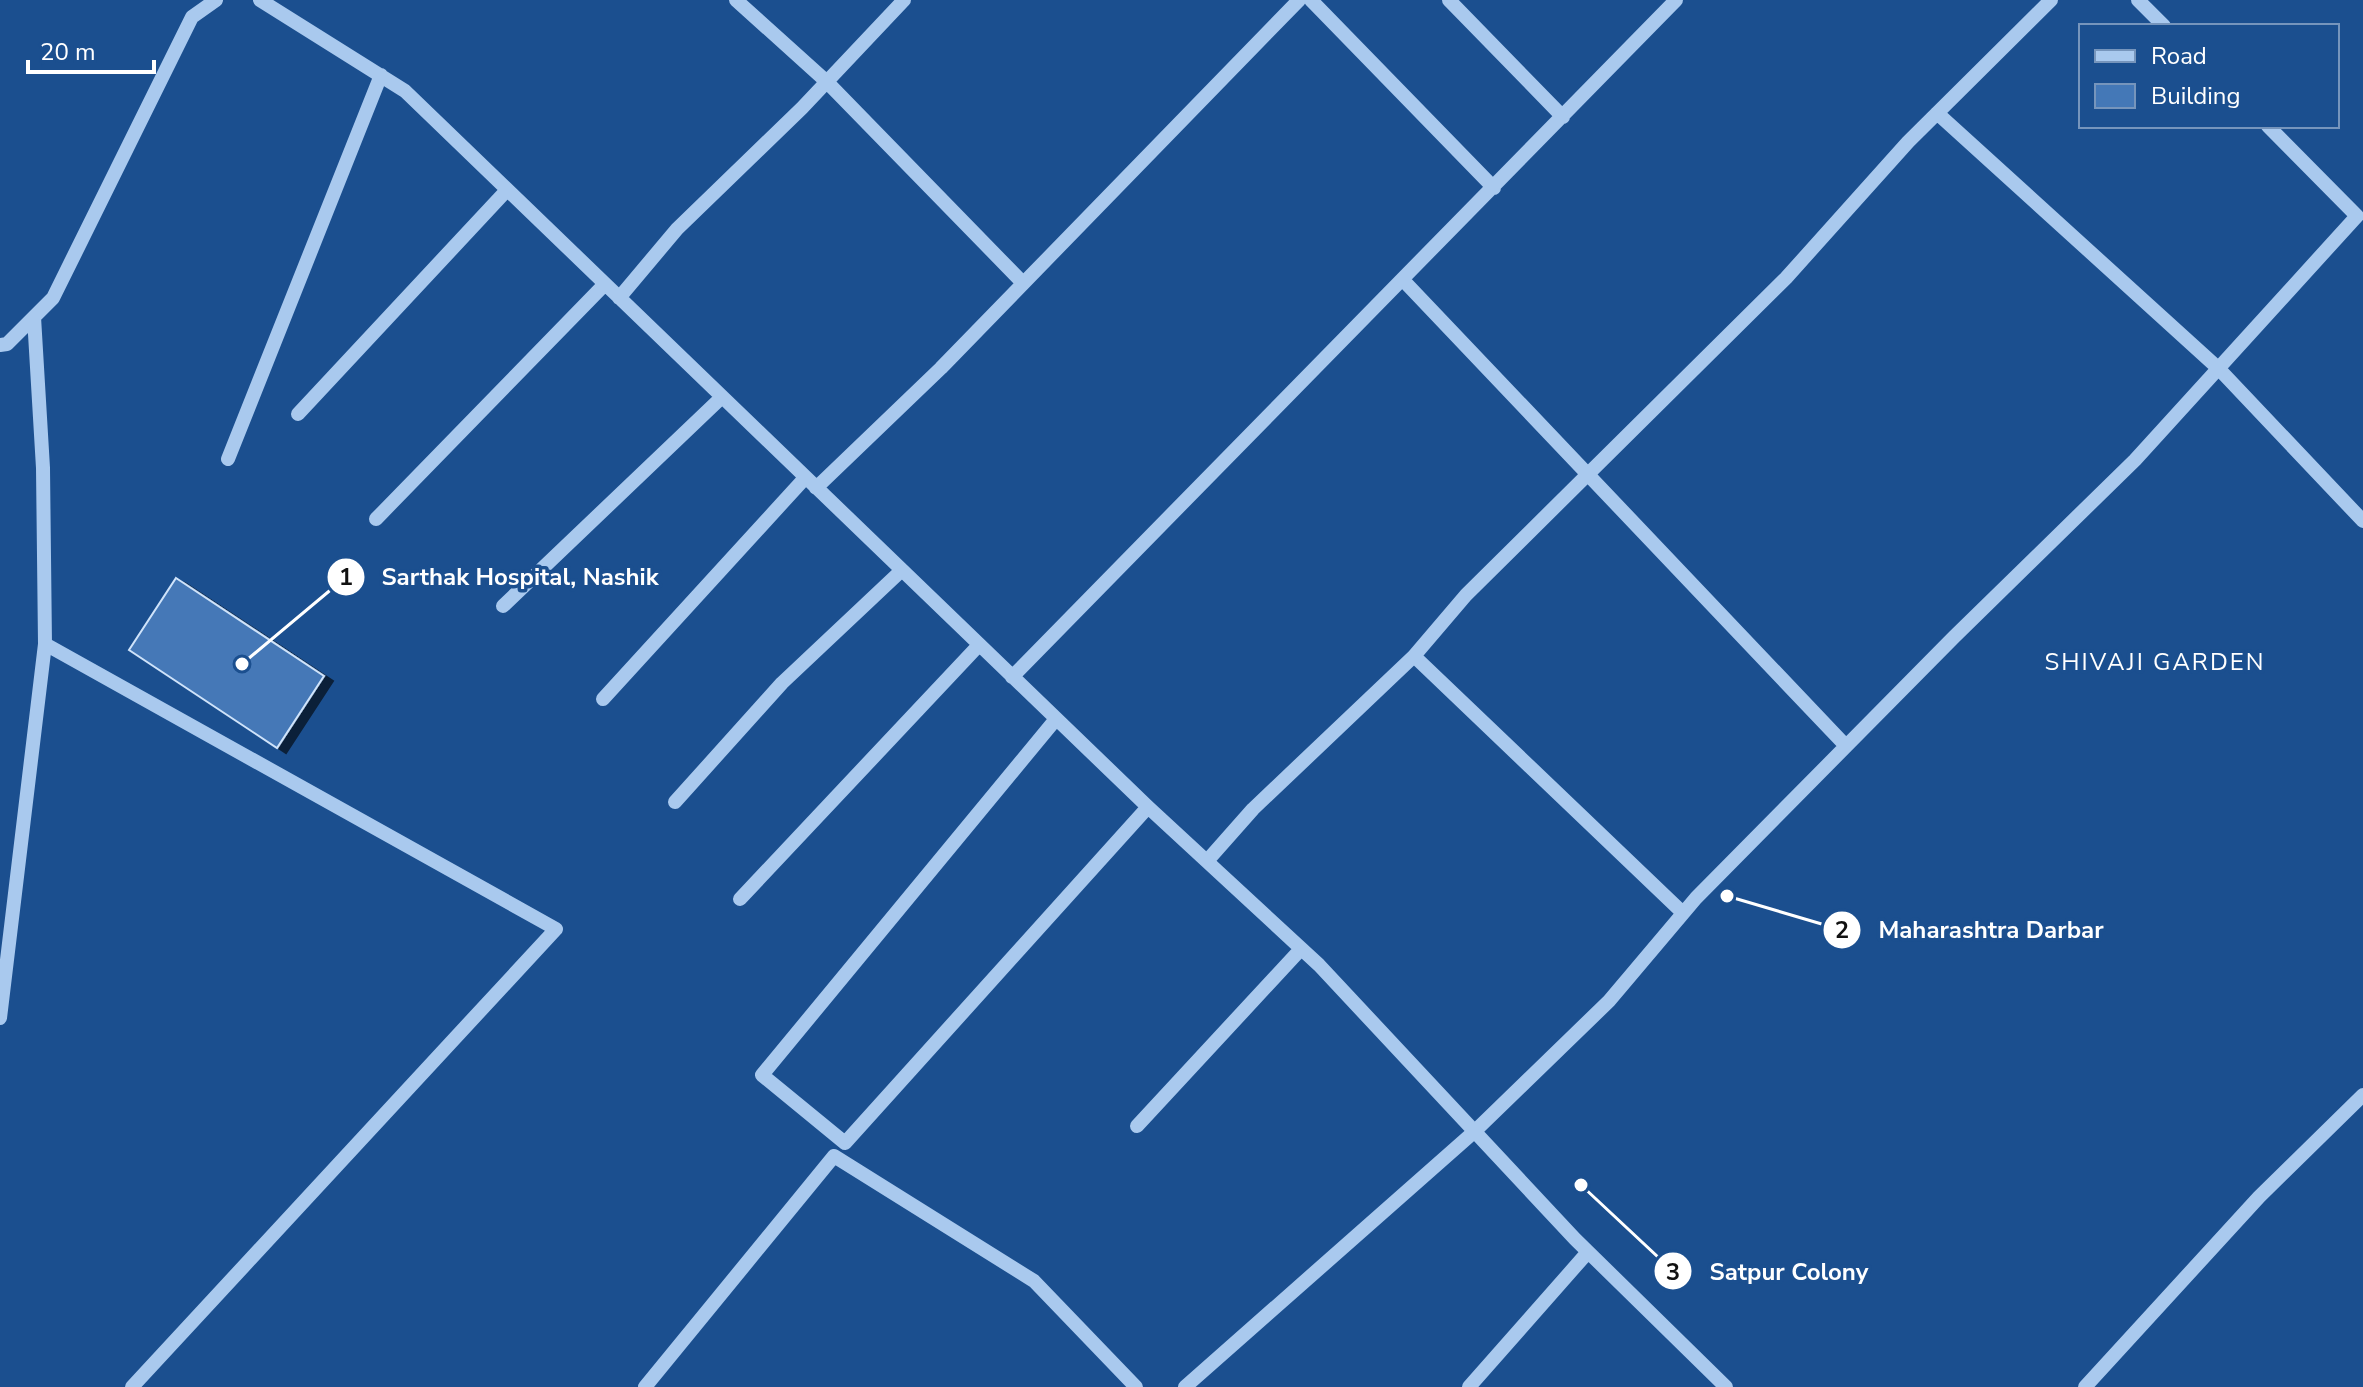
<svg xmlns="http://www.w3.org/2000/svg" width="2363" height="1387" viewBox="0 0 2363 1387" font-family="'Nunito Sans',sans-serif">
<defs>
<filter id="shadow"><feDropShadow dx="9" dy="5" stdDeviation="0" flood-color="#0009"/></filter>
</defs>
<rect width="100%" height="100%" fill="#1b4f8f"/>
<path fill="#4478b7" stroke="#cfe3fa" stroke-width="2" filter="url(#shadow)" d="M176,578L324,676L277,748L129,650Z"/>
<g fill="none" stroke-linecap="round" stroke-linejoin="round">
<path stroke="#a9c9ee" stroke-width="14" d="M260,0L405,91L1148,807L1319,965L1575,1239L1726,1387
M736,0L827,82L1023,283
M1311,0L1494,188
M1449,0L1563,117
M2138,0L2164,26
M1937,113L2219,369L2363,521
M1403,280L1846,746
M619,298L677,229L802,108L904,0
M0,345L7,344L53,298L192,17L216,0
M298,414L507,190
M228,459L381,75
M816,488L941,368L1299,0
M376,519L605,284
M503,606L722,397
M45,644L556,929L132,1387
M1414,656L1683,913
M1012,677L1676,0
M603,699L805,478
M1056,719L762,1075L845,1143L1148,807
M675,802L782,683L902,570
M1207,861L1253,809L1414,656L1466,595L1786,278L1908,142L2051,0
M740,899L979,645
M0,1018L45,644L43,468L34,317
M1137,1126L1301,949
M645,1387L834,1156L1034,1281L1136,1387
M1185,1387L1475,1131L1609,1001L1696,898L1954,637L2135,460L2357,216L2268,126
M1469,1387L1588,1252
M2085,1387L2259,1197L2363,1095"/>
</g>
<g text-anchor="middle" stroke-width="7" stroke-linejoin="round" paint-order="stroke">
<g font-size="24" letter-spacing="2" fill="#fff" stroke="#1b4f8f">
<text x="2155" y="670">SHIVAJI GARDEN</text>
</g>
</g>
<path fill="none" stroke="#fff" stroke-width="3" d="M242 664L346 577M1727 896L1842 930M1581 1185L1673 1271"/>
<g fill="#fff" stroke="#1b4f8f" stroke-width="3">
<circle cx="242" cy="664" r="8"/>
<circle cx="1727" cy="896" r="8"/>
<circle cx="1581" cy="1185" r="8"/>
<circle cx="346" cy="577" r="20"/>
<circle cx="1842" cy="930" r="20"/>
<circle cx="1673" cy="1271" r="20"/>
</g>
<g font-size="24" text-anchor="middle" font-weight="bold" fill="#111">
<text x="346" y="585">1</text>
<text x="1842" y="938">2</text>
<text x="1673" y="1280">3</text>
</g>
<g font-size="24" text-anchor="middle" font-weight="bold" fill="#fff" stroke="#1b4f8f" stroke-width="7" stroke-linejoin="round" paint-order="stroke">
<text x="520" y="585">Sarthak Hospital, Nashik</text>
<text x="1991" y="938">Maharashtra Darbar</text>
<text x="1789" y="1280">Satpur Colony</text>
</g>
<rect x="2079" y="24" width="260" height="104" fill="#1b4f8f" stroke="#7695bc" stroke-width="2"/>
<rect x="2095" y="50" width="40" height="12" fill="#a9c9ee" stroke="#7695bc" stroke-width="2"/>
<text x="2151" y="64" font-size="24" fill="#ffffff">Road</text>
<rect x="2095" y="84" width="40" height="24" fill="#4478b7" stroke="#7695bc" stroke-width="2"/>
<text x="2151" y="104" font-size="24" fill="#ffffff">Building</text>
<path d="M28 60v12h126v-12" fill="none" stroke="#ffffff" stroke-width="4"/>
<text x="40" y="60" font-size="24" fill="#ffffff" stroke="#1b4f8f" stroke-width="6" paint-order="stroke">20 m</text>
</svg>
